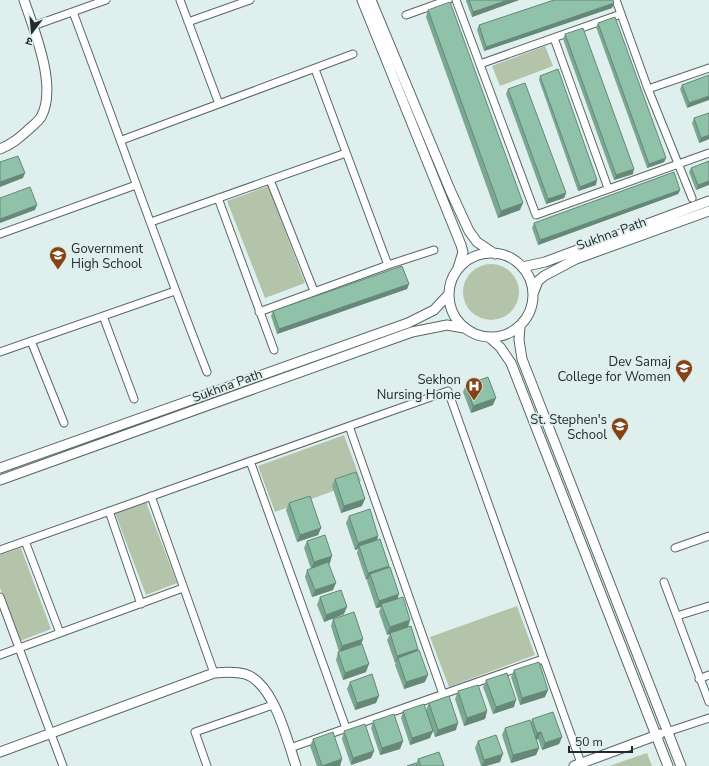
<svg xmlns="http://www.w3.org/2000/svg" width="709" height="766" viewBox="0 0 709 766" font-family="'Nunito Sans','Noto Sans Devanagari',sans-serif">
<rect width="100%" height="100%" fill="#dfefee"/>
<path fill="#b3c4aa" d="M545,46L553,66L500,86L492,66Z
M268,186L305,283L265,298L227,201Z
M463 292a28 28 0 1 1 56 0a28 28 0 1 1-56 0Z
M344,435L361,481L275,512L258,466Z
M146,502L177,583L146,595L115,513Z
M21,548L51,629L20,641L0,588V555Z
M517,606L535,655L449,687L430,637Z
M647,753L652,766H609Z"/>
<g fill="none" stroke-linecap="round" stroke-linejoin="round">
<g stroke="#596766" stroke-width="9">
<path id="street" d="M180,0L219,104
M456,0L536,215L709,153
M616,0L648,89L692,198
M73,12C118,132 160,253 207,372
M406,15L448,0
M188,22L250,0
M33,26L106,0
M554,38L608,188
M480,64L621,14
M315,69L388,265
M648,89L709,68
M122,140L353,54
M270,180L314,291
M218,198L274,350
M151,222L346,153
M0,234L136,185
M259,312L388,265L434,250
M103,316L134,399
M31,341L64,423
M0,352L175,291
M349,426L443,694
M250,461L346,728
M151,496L214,673
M109,511L141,604
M25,541L60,633
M675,548L709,536
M0,550L448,391L581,763
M664,582L709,702
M0,597L63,766
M677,616L709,606
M0,655L183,588
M699,679L709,675
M667,732L709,718
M290,748L543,659
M207,766L195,732L273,705"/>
</g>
<g stroke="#596766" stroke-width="11">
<path id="secondary" d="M362,0L461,245L463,252L458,268
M371,0L451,192L469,231L477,242L495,254
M0,149C12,144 18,139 28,130C32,126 38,122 41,117C58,87 34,30 24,0
M449 295a42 42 0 1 1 84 0a42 42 0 1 1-84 0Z
M522,267L545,262L709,201
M533,294L538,281L544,276L576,259L709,211
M520,326L519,340L522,359L681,766
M490,338L500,347L511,363L668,766
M0,468L408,323L434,310L448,295
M0,480L412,332L447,325L464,328
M0,752L214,673C224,672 235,671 245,674C274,683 287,740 296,766
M574,766L660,734"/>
</g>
<use href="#street" stroke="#fff" stroke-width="7"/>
<use href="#secondary" stroke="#fff" stroke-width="9"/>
</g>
<path fill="#7ca792" d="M466,0H519L472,17L466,1Z
M614,3L612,8L484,51L477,30L479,25Z
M428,10L520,210L498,218L426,17Z
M598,23L666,158L664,162L647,168L596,27Z
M565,34L633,174L614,180L563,39Z
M709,75L687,108L680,89L682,85Z
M540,76L596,185L578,191L539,80Z
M508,89L566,193L564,198L546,204L506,94Z
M694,118L709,139L699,143L692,123Z
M709,161L696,190L689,172L691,168Z
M680,190L678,194L538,245L532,228L534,223Z
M409,284L407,289L277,334L271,316L273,311Z
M466,385L493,405L471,413L463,392Z
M335,479L362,506L341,513L332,486Z
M289,503L321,528L318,535L297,542L286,510Z
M349,516L378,536L377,540L388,568L398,599L408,627L418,649V651L425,682L404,689L395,665L396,662L395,663L387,640L390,634L387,635L379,612L381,607L376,608L367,581L368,579L366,580L357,553L358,549L355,550L346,523Z
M307,541L330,563L329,564L333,590L312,597L305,577L307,570L311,569L304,548Z
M320,597L344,614L324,622L317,605Z
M333,619L363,639L361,645L366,672L343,680L336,660L338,652H339L331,626Z
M514,670L545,697L520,705L511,677Z
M486,680L514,707L493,714L483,687Z
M350,682L376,703L355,710L347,689Z
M458,691L487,711L485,719L464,726L455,699Z
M429,703L456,730L435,737L432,729L430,738L410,745L401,718L403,711L426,710Z
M532,719L562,737L559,744L542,750L538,739L536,740L539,748L536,755L511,763L502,735L505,728L531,723Z
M373,721L403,741L400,749L380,755L371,728Z
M344,731L374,751L371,758L351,765L342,739Z
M313,739L342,759L340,766H317L310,746Z
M478,741L500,762L486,766H481L475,748Z
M418,759L444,766H407L416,764Z"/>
<path fill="#658877" d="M508,0H519L472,17L473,12Z
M614,3L612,8L484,51L486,47Z
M709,96V100L687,108L689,103Z
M709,135V139L699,143L701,138Z
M666,158L664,162L647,168L649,164Z
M634,169L633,174L614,180L616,175Z
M25,173L23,178L0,187V182Z
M597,180L596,185L578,191L580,187Z
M709,181V185L696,190L698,185Z
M680,190L678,194L538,245L540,240Z
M566,193L564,198L546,204L548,199Z
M523,203L520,210L498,218L501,211Z
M37,205L35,210L0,223V219Z
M409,284L407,289L277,334L279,329Z
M496,398L493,405L471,413L473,406Z
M365,499L362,506L341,513L344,506Z
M321,528L318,535L297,542L300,535Z
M378,536L376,543L359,546L358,549L355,550L358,543Z
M332,556L330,563L311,569L314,562Z
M389,566L386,573L370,574L368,579L366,580L368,573Z
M336,583L333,590L312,597L315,590Z
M399,594L397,601L381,604V607L376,608L379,601Z
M347,607L344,614L324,622L326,615Z
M410,620L408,628L387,635L390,627Z
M363,639L360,646L339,653L342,646Z
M418,649L416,656L398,658L396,662L395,663L397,656Z
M369,664L366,672L343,680L345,673Z
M428,675L425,682L404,689L406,682Z
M548,690L545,697L520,705L522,698Z
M379,696L376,703L355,710L357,703Z
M516,700L514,707L493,714L496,707Z
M487,711L485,719L464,726L467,718Z
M458,723L456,730L435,737L438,730Z
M433,731L430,738L410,745L412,738Z
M541,732L538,739L535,740L537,733Z
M562,737L559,744L542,750L545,743Z
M403,741L400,749L380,755L382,748Z
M539,748L536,755L511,763L513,755Z
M374,751L371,758L351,765L353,758Z
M503,754L500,762L486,766H482L484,760Z
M342,759L340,766H321H322Z"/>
<path fill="#90c2aa" stroke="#658877" d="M469,0H508L473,12Z
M554,0H613L614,3L486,47L479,25Z
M450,2L523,203L501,211L428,10Z
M615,17L666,158L649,164L598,23Z
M583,28L634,169L616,175L565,34Z
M558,69L597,180L580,187L540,76Z
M709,75V96L689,103L682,85Z
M525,83L566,193L548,199L508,89Z
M709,113V135L701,138L694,118Z
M18,156L25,173L0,182V162Z
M709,161V181L698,185L691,168Z
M674,172L680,190L540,240L534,223Z
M30,187L37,205L0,219V198Z
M402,266L409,284L279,329L273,311Z
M488,377L496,398L473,406L466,385Z
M356,472L365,499L344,506L335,479Z
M310,496L321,528L300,535L289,503Z
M370,509L378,536L358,543L349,516Z
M325,535L332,556L314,562L307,541Z
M380,539L389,566L368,573L359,546Z
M328,562L336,583L315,590L307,570Z
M390,567L399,594L379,601L370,574Z
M341,590L347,607L326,615L320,597Z
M403,597L410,620L390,627L381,604Z
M354,612L363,639L342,646L333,619Z
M411,626L418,649L397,656L390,633Z
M362,644L369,664L345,673L338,652Z
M419,650L428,675L406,682L398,658Z
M539,662L548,690L522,698L514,670Z
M507,673L516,700L496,707L486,680Z
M372,674L379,696L357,703L350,682Z
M478,685L487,711L467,718L458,691Z
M449,696L458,723L438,730L429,703Z
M424,704L433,731L412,738L403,711Z
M553,712L562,737L545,743L541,732L537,733L532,719Z
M394,714L403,741L382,748L373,721Z
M530,720L539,748L513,755L505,728Z
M365,724L374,751L353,758L344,731Z
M333,732L342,759L322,766L313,739Z
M496,735L503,754L484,760L478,741Z
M439,752L444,766H421L418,759Z
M416,763L417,766H407Z"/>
<defs>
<g id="school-pin" transform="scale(0.9)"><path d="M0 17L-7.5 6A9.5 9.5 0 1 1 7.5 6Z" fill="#864217" stroke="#dfefee"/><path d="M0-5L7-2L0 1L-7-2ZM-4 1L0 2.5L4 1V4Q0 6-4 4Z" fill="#fff"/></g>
<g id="university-pin" transform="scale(0.9)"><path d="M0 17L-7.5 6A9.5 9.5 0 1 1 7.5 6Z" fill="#864217" stroke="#dfefee"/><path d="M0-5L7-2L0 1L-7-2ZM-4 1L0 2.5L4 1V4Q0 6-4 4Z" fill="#fff"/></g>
<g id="hospital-pin" transform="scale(0.9)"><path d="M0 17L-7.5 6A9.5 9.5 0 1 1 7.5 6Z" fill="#864217" stroke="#dfefee"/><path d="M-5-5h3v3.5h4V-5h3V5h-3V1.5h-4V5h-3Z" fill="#fff"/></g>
</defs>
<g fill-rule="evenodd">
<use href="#school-pin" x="58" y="255"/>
<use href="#university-pin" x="684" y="368"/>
<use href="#hospital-pin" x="474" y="386"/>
<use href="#school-pin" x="620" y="426"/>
</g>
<g text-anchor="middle" stroke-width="3.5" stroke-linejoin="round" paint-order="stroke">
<g font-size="13" fill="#252b2a" stroke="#dfefee">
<text transform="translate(611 233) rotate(-20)" y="5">Sukhna Path</text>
<text transform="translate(227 385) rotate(-20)" y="5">Sukhna Path</text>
</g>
<g font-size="13" fill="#252b2a" stroke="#dfefee" text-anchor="end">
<text x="71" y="253" text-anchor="start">Government<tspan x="71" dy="15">High School</tspan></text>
<text x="671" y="366">Dev Samaj<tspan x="671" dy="15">College for Women</tspan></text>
<text x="461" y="384">Sekhon<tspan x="461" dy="15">Nursing Home</tspan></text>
<text x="607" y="424">St. Stephen's<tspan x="607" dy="15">School</tspan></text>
</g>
</g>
<g transform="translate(32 32) rotate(196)" stroke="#dfefee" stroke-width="3" paint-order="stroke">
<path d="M0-3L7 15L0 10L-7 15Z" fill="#252b2a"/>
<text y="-6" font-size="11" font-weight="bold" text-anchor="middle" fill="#252b2a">उ</text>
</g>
<path d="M569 746v6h63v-6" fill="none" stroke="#252b2a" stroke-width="2"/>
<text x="575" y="746" font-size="12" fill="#252b2a" stroke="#dfefee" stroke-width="3" paint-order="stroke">50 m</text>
</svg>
